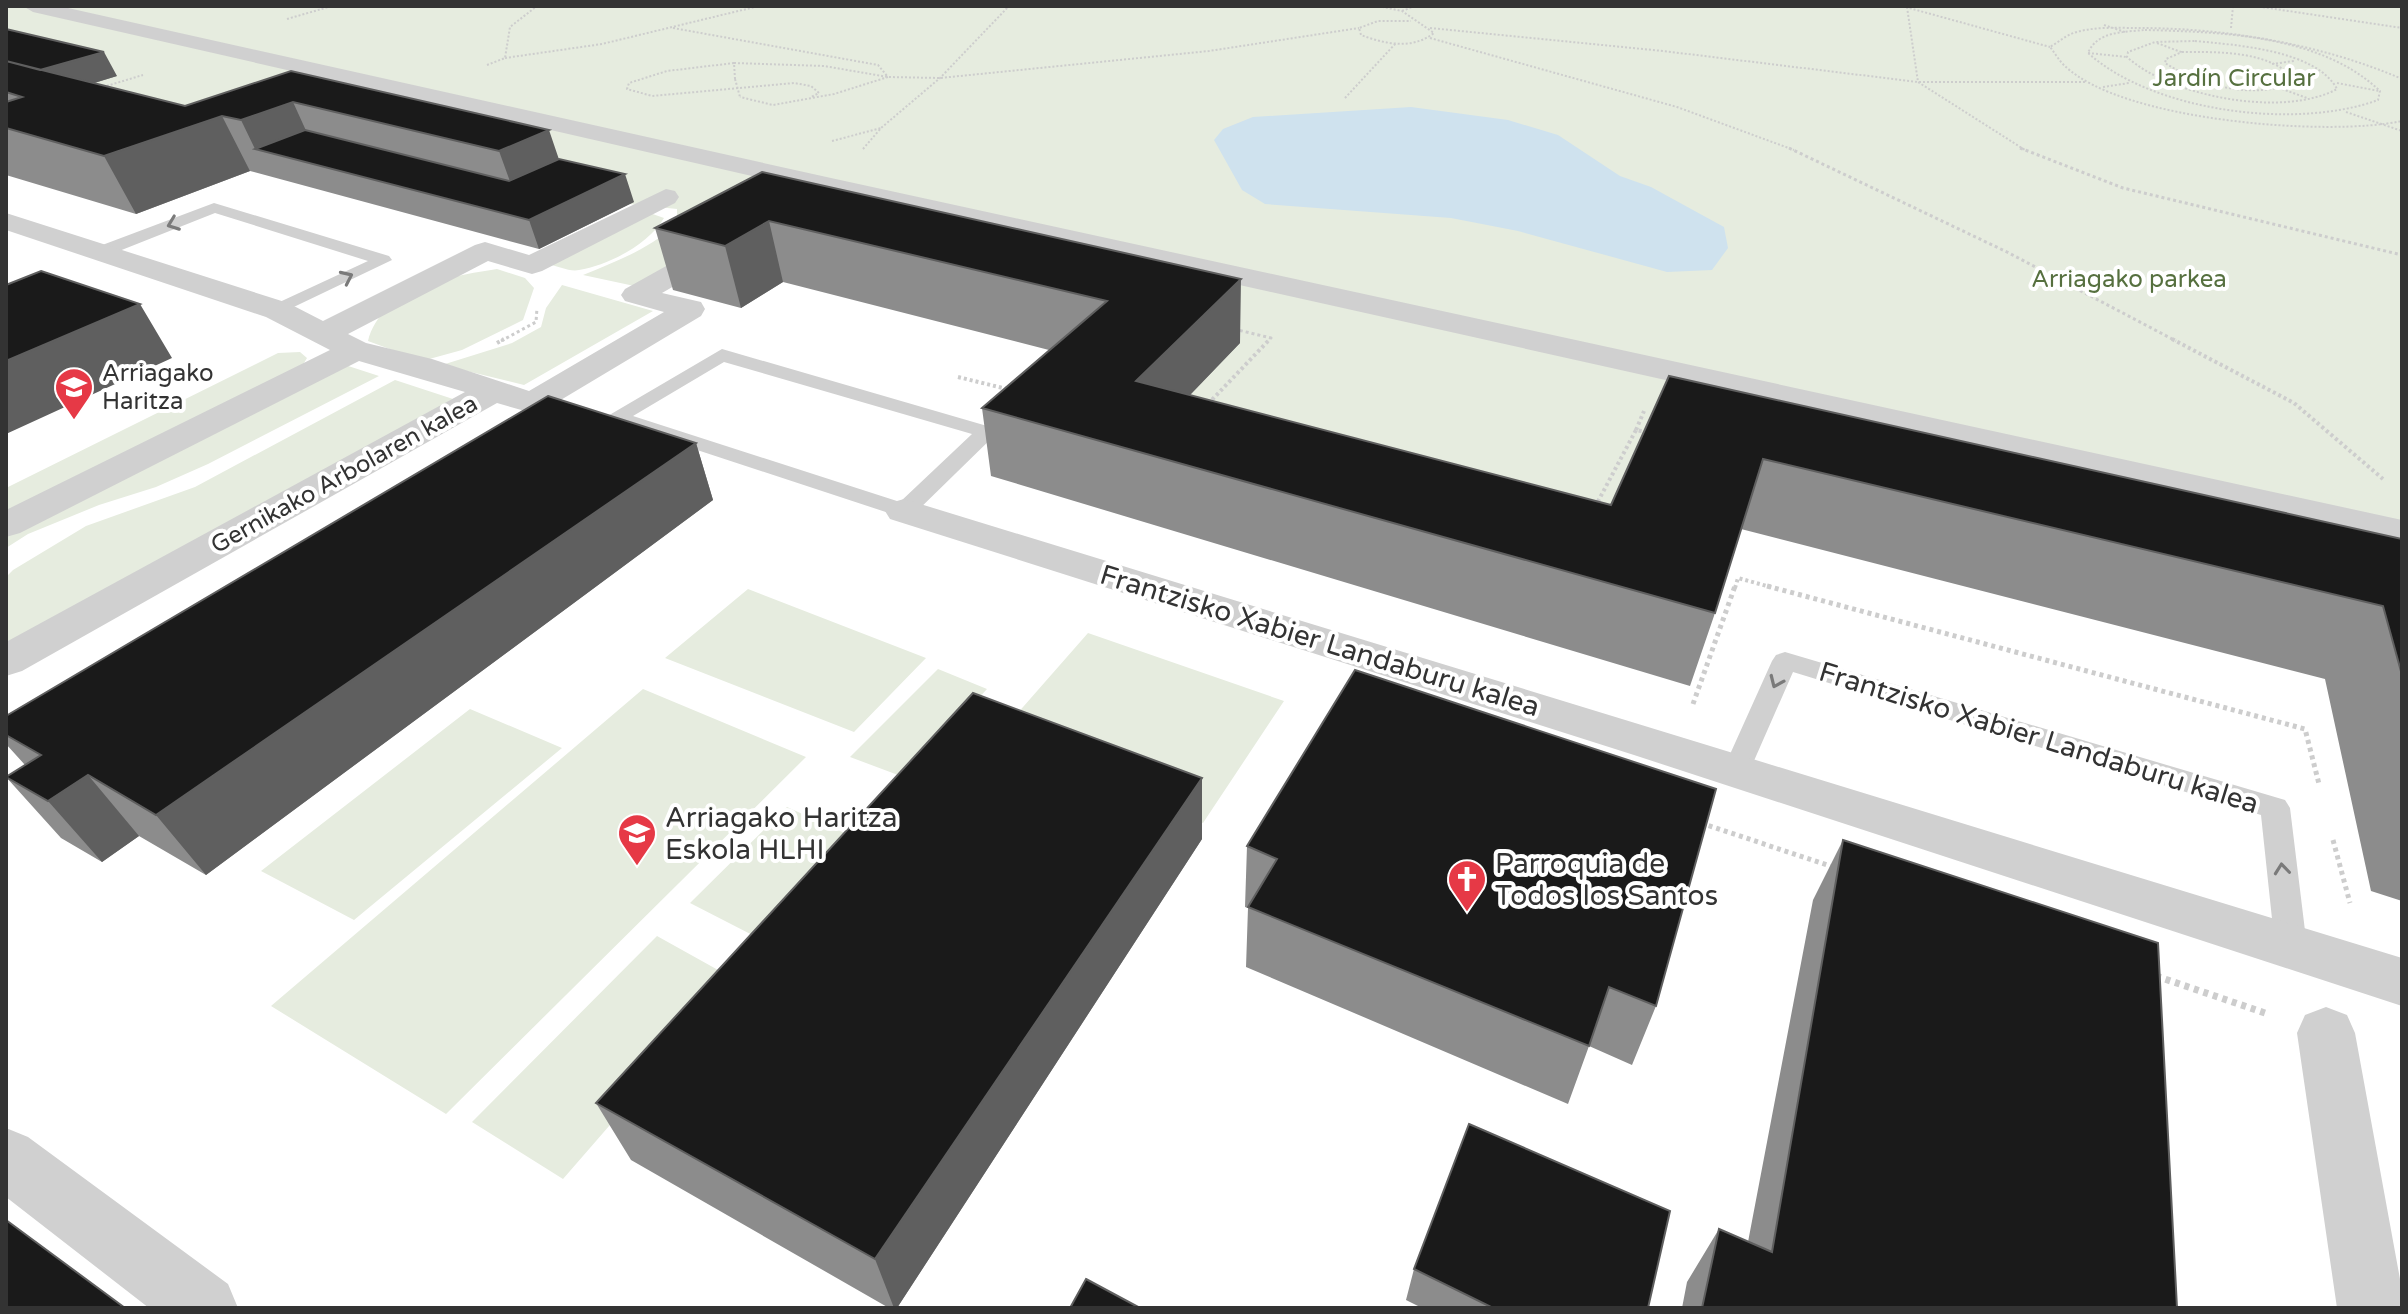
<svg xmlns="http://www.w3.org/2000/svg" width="2408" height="1314" viewBox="0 0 2408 1314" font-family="'Varela Round',sans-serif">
<rect width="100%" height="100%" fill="#fff"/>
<path fill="#e6ecdf" d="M6,6H2402V625L1651,443L1593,576L1138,449L1239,343L775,231L639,287L583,275C617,261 650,249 677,223V209L213,161L6,49Z
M647,212L664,218C649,244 609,265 579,270C570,272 557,266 548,264Z
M497,269L525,278L534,288L523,320L462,350L422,361L368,341C382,288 450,276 497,269Z
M562,285L653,311L524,385L442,365L512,343L541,327L546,308Z
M300,352L307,358L301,368L6,514V488L278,353Z
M339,363L379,376L208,464L156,487L99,505L28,534L6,548V533Z
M395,380L453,399L6,651V577L13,570L86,526L195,487Z
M748,589L926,658L854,732L665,658Z
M1088,633L1284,701L1203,823L995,739Z
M938,669L987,689L906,778L850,757Z
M643,689L806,757L446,1114L271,1006Z
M470,709L562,748L354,920L261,871Z
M787,807L860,840L764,941L690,903Z
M657,936L736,980L563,1179L472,1122Z"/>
<path fill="#cfe2ee" d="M1411,107L1508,120L1558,135L1620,176L1651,187L1724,227L1728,248L1712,270L1667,272L1518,231L1451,218L1265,204L1242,190L1214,140L1223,129L1253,117Z"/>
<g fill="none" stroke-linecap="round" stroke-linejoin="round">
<path stroke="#cdcdcd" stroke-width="2" stroke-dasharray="2 2" stroke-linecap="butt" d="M1378,6L1402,11L1434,33C1412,50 1385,44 1361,35L1359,28L1378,21H1411
M1902,6L2050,47
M2255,6L2402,28
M1907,7L1918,82L2025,150
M1402,11L1415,6
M287,19L332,6
M2104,25L2125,32
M673,28L878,65L888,77L834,94L773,105L740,97
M1430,28L1663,51L1918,82H2086
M2231,28L2233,6
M2145,30C2223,32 2321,35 2380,91L2378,100C2296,130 2154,112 2088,53C2097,31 2124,32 2145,30Z
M1430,38L1677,107L1794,150
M2195,41C2236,45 2316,50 2337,89C2284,118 2171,97 2127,57L2128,52L2155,42Z
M2157,43L2181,52
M2182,52C2218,52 2271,50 2296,81C2257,101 2200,86 2165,63L2166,59Z
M2088,53L2127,57
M505,58L602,44L759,6
M734,63L667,71L629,83L627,89L652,96L794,83L811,86L819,93L811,97
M2272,64L2294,61
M487,65L505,58L510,27L537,6
M2157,78L2183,75
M735,79L734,63L824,66L888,77L940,78L1209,51L1359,28
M2402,79C2321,44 2226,28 2138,28C2117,28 2091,26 2071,34C2064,37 2057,43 2050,47C2055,53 2059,61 2065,66C2122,121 2327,137 2402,121
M2337,83L2379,91
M103,87L143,75
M2103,87L2129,83
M2282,89L2307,98
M1345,98L1396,43
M2346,112L2402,131
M832,141L881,128
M863,149L881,128L940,78L1009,6"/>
<path stroke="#cdcdcd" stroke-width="3" stroke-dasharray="3 3" stroke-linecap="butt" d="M1789,148L2007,252L2176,341
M2020,148L2123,188L2402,255
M1234,329L1271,338L1268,341
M501,341L536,322L537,308"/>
<path stroke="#cdcdcd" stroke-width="4" stroke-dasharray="3 3" stroke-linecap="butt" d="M2172,339L2294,403L2383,479
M497,343L504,339
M958,377L1011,390
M1208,404L1270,339
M1636,430L1644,411
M1595,507L1636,430L1650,433
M1735,588L1738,578L1774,588"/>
<path stroke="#cdcdcd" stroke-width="5" stroke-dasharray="4 4" stroke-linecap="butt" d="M1767,586L2305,729L2319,784
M1693,704L1735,586
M1701,823L1836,868
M2333,840L2350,903"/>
<path stroke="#cdcdcd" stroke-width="7" stroke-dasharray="5 5" stroke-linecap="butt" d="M2156,976L2268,1014"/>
<path fill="#d0d0d0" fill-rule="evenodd" d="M214,203L389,256L392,260L277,315L268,310L271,306L368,261L215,213L109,255L103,256L95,251L97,247Z
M722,349L994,428L998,432L912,516L904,518L609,421L606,417ZM724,362L972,434L900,502L633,416Z
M1785,652L2285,800L2290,808L2307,947L2302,957L2291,961L2280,957L2275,947L2261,815L1793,672L1746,779L1736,782L1726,779L1722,772L1772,661L1776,655Z"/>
<path fill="#d0d0d0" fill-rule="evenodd" d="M23,6H59L831,178L2402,520V544L831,194L33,12Z
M666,189L675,191L679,197L675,203L542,271L532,274L488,261L348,334L366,343L432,359L529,391L664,312L625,301L621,295L625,289L711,241L721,238L731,241L735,247L731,253L662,293L701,302L705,309L701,316L544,410L532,413L497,403L22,671L6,676V642L465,392L359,361L20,533L6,537V510L330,350L266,317L6,230V213L288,303L323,321L475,245L485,242L529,255Z
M904,499L2402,958V1006L1634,755L890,519L885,511L890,503Z
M2326,1007L2347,1015L2355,1033L2402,1290V1308H2337L2297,1033L2305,1015Z
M6,1128L28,1137L228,1284L238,1308H149L6,1197Z"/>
<path stroke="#cdcdcd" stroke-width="2" stroke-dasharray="2 2" stroke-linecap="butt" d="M735,79L740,97"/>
</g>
<path fill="#8c8c8c" d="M6,29L117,76L94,83L185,106L291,71L559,159L634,202L539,249L250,171L136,214L6,175Z
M762,172L1240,343L1190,395L1611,505L1669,376L2402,539V901L2371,891L2325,679L1741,529L1715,613L1690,686L991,476L982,408L1049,350L783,282L741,308L673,290L655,228Z
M696,443L713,500L206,875L139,836L102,862L61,838L6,777L25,765L6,744V716Z
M1355,670L1656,1006L1632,1065L1589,1046L1568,1104L1246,967L1248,908L1245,907L1247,846Z
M1202,778V839L897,1308H889L631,1160L596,1103Z
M1843,840L2177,1308H1682L1687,1282L1719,1229L1748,1242L1813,900Z
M1414,1269L1648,1308H1422L1406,1300Z"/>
<path fill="#5f5f5f" d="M104,52L117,76L26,104L6,80Z
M293,102L318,157L255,149L241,120Z
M222,116L250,171L136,214L104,156Z
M549,130L568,186L520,209L499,151Z
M625,174L634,202L539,249L529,220Z
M769,221L783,282L741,308L725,246Z
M1241,279L1240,343L1138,449L1136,381Z
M140,304L172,358L6,434V361Z
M696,443L713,500L206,875L156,815Z
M88,775L139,836L102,862L48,801Z
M1202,778V839L897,1308H894L875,1259Z"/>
<path fill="#1a1a1a" stroke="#5f5f5f" stroke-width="2" d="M6,29L104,52L40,70L6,61Z
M6,61L185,106L291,71L549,130L499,151L293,102L241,120L222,116L104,156L6,128V102L22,97L6,92Z
M305,130L509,181L559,159L625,174L529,220L255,149Z
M762,172L1241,279L1136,381L1611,505L1669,376L2402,539V675L2383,606L1763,459L1715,613L982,408L1107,301L769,221L725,246L655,228Z
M41,271L140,304L6,361V285Z
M548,396L696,443L156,815L88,775L48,801L6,777L41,755L6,735V716Z
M1355,670L1716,789L1656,1006L1609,987L1589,1046L1248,907L1277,859L1247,846Z
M973,693L1202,778L875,1259L596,1103Z
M1843,840L2158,943L2177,1308H1702L1719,1229L1772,1252Z
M1469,1124L1670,1211L1648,1308H1493L1414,1269Z
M6,1220L125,1308H6Z
M1086,1279L1140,1308H1070Z"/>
<defs><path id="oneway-chevron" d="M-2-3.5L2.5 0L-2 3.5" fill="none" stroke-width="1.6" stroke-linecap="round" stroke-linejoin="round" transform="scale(2)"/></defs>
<g stroke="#7a7a7a">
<use href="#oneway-chevron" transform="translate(173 224) rotate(159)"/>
<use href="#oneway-chevron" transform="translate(347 277) rotate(-25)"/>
<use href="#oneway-chevron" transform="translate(1776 682) rotate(114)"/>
<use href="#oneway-chevron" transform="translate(2282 869) rotate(-96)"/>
</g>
<defs>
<g id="school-pin" transform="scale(2)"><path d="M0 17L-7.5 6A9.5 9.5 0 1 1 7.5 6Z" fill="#e63946" stroke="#fff"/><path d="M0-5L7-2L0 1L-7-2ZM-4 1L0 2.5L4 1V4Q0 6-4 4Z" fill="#fff"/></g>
<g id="church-pin" transform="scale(2)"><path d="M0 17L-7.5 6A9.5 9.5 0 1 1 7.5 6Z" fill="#e63946" stroke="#fff"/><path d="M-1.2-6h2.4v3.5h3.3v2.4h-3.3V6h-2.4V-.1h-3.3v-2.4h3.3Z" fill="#fff"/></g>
</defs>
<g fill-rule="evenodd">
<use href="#school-pin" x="74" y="387"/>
<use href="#school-pin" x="637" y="833"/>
<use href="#church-pin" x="1467" y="879"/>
</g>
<g text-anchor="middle" stroke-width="8" stroke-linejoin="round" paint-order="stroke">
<g font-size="24" fill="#56703f" stroke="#fff">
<text x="2234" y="86">Jardín Circular</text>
<text x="2129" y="287">Arriagako parkea</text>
</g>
<g font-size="24" fill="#333" stroke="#fff" text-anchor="start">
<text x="102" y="381">Arriagako<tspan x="102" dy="28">Haritza</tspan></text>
</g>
<g font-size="24" fill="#333" stroke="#fff">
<text transform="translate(344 474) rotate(-29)" y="8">Gernikako Arbolaren kalea</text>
</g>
<g font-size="28" fill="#333" stroke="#fff">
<text transform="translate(1320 640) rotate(17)" y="10">Frantzisko Xabier Landaburu kalea</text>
<text transform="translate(2039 737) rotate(17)" y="10">Frantzisko Xabier Landaburu kalea</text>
</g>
<g font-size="28" fill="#333" stroke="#fff" text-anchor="start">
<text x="665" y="827">Arriagako Haritza<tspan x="665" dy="32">Eskola HLHI</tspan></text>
<text x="1495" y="873">Parroquia de<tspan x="1495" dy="32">Todos los Santos</tspan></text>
</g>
</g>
<rect width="2408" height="1314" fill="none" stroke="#333333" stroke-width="16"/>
</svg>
